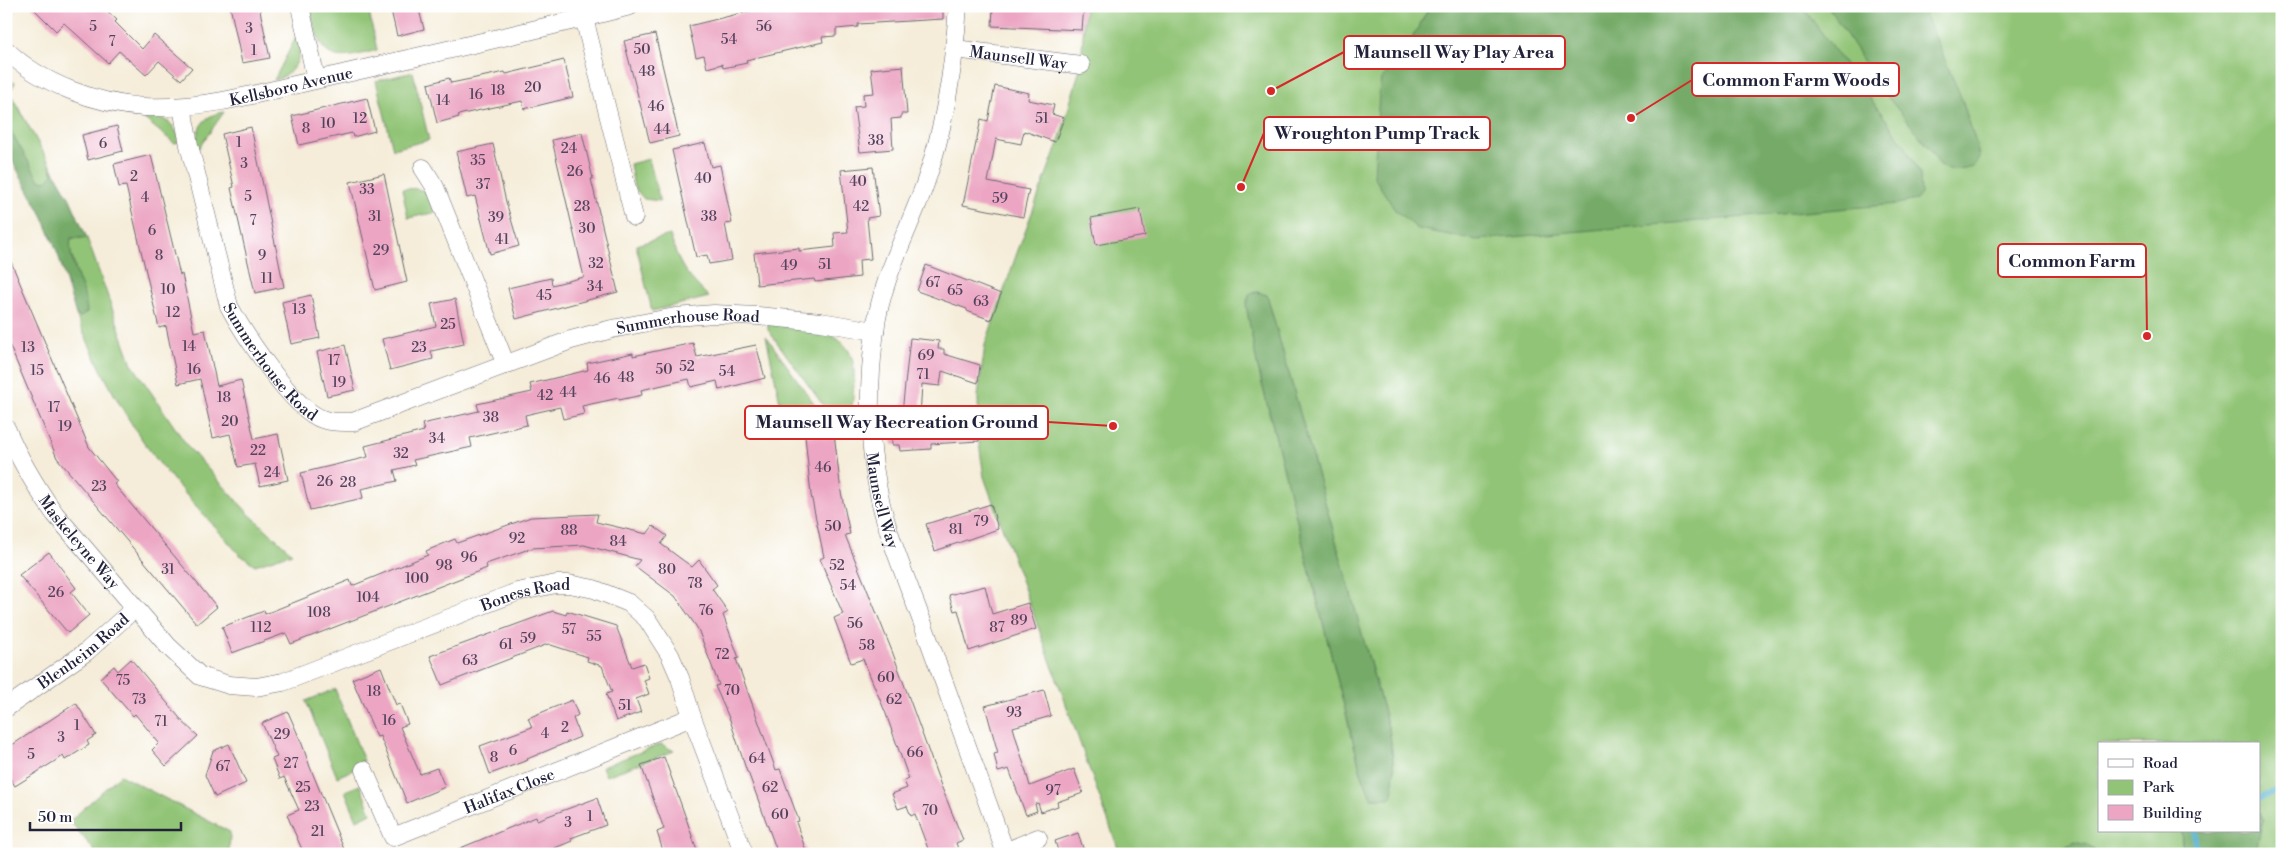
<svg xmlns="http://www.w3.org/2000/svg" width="2288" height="860" viewBox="0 0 2288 860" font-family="'Libre Bodoni',serif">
<rect width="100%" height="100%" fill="#fff"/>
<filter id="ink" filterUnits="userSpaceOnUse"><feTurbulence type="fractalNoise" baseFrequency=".02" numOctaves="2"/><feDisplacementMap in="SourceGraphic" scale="10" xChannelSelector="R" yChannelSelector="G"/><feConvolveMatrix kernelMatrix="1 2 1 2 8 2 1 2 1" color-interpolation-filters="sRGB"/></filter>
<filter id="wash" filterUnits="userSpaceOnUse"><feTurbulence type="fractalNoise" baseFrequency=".0096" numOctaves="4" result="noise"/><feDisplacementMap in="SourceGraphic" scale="20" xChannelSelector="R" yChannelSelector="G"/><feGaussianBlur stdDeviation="1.12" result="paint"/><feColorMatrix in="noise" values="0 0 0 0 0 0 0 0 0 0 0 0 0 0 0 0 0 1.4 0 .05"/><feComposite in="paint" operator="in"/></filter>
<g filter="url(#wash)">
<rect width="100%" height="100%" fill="#f5edd9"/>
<path fill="#91c476" stroke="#5a7358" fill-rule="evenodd" d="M309,6H362L369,12L377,50C325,65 321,56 309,6Z
M1085,6H2282V854H2197L2259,831V744H2099V831H2181L2183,854H2099L2087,845L2063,854H1120L984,477L979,443L978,396L985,345L1018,250L1060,138L1081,65ZM1267,295L1390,734L1394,771L1371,798L1361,772L1257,364Z
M299,36C303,56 295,75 274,80L296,37Z
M413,72L429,140L393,149L376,81Z
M6,79L15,82L10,93L50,164L53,174L46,181L39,180L35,175L6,123Z
M224,112L196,152C195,130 202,115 224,112Z
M142,117C162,115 175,121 180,142L174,143Z
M649,159L660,201L644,199L634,187L630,164Z
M402,189C425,187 429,191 438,212L408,218Z
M670,235C680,268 685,273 709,297L652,311L636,245Z
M71,238H87L132,364L188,447L249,514L292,553L255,565L239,554C213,524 185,495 160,464C125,420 98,367 76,315L81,317L75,266L69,248Z
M768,322C795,326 846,326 853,362C856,378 852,399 852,415L831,416L768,330Z
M766,336L773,346L826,420L784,421Z
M335,689L364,761L354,765L355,769L337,777L306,701Z
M661,744L674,751L606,776L602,767Z
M120,775L230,832L229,854H97L70,821Z
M360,785L371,813L357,820L345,791Z"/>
<path fill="#74aa67" stroke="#4b6651" d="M1430,6H1802L1904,144L1920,174L1921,194L1916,200L1897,204L1477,240L1418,229L1395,210L1374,177L1379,92L1381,79L1400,60Z
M1828,6H1922L1962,100L1977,146L1979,158L1974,167L1955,171L1940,166L1931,150L1882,90Z
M6,123L39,180L46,181L53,174L50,164L70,199L87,238H71C67,263 86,287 87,312L81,317L76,315L58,254L43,217L6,149Z
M1257,292L1267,295L1390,734L1394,771L1392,798H1371L1361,772L1257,364L1246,305L1250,293Z
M2259,812L2263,821L2255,854H2183L2181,831H2259Z
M2074,842L2087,845L2099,854H2053Z"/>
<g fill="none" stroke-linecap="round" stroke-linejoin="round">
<path stroke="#4daecc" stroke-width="6" d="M2259,799L2282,788
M2195,831V849L2197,854"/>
</g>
<g id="blocks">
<path fill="#eca6c3" d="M31,6H102L117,20L115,22L142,49L154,35L192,68L181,80L159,61L146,75L119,51L108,63L64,23L56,31Z
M230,6H259L270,58L242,63Z
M390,6H418L424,29L397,36Z
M770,6H943V19L858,24V27L836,29V36L822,37L823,42L746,60L747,63L723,68L722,64L707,68L704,55L696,57L689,26Z
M993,6H1084L1082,30L992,26Z
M655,34L679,136L650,143L624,41Z
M564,60L573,97L524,109L522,101L458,115L459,117L437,123L428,84L449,78L451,83L505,72L506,74Z
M903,66L907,114H901V118L891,119L893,149L860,152L854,107L864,106L863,94L874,93L871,69Z
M995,86L1029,93L1028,100L1054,105L1052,114L1064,118L1055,142L1024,131L1021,144L996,139L988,182L1029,190L1023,217L963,205L981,119L988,121Z
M367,98L375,131L353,137L352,133L299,145L292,116Z
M117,126L123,151L88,160L82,135Z
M251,127L284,287L255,293L231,188L234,187L222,134Z
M582,133L593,179H591L618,292L516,319L508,288L551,278L552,285L584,277L552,140Z
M705,143L711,167L720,165L732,223L725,224L732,260L709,264L707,255L696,257L672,150Z
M493,144L506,202L519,246L490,254L475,196L467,198L456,152Z
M151,155L180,275L182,274L194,332L205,330L217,386L241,380L254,439L278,434L288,480L260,486L255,464L238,467L230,434L213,438L200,379L178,384L166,326L159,328L126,186L119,187L114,164Z
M873,167L879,216L867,218L871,259L859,260L860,277L815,282L814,279L757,285L754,253L799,248V251L835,247L834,233L848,232L841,170Z
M384,174L407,282L375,290L350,182Z
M1140,209L1145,236L1096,245L1091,218Z
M6,250L89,447L117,482L114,484L217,607L197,624L57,458L6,337Z
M926,265L1001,294L991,320L967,311V309L917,291Z
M311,295L320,338L291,344L282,302Z
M455,299L464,344L431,351L433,359L390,370L382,339L436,326L431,304Z
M910,338L939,341L938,349H944V354L980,365L978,383L942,371L940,386L922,384L920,417L978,415L979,441L931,444V449L900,451L899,445H892L891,423L901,422Z
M693,343L697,357L756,345L765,378L719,390L717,381L691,387L689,379L641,390L642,395L619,400V398L582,406L584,414L563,419L560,407L525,415L527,425L470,438L472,447L413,460L415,465L394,470L397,481L361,489L363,498L310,510L301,473L368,457L365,446L424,431L422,424L479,411L477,404L532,392L530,384L588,370L587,363L633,353V356Z
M345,345L355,390L327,396L317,352Z
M834,433L841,492L850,534L845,535L892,651L940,783L963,840L956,843L960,854H930L915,814L911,816L907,806L898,809L892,794L907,788L904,781L909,779L886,714L863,659L851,663L834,618L843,614L820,559L824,557L811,495L805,436Z
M991,504L998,529L935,551L926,524Z
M598,514L596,522L647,534L653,526L667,536L661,544L692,567L699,560L717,585L712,589L728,612L723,615L739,658L736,659L776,770L780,769L799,821L796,822L807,854H778L748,772H747L730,720L715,686L719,685L698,629L675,596L635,566L640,560L584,545L532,548L486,564L487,568L291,644L286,633L232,653L222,627L264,611L265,614L350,580L352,586L428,555L426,551L455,539L457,543L531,517Z
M49,552L76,588L71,592L89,615L68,633L19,575Z
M985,586L992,614L1028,603L1036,629L969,651L958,610L954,611L949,595Z
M553,611L566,615L567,611L616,626L632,667L644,663L649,678L644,680L649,694L636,699L641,712L616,721L606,694L612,692L602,666L587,661L588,657L548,644L442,685L430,656Z
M131,659L183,722L198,736L166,766L152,750L159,743L135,714L133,716L100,678L114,666L118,671Z
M381,667L396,705L400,704L408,724L400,727L420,774L437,768L445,787L407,803L380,736L377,737L352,679Z
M1044,690L1051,716L1013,727L1030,786L1074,769L1083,793L1057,802L1058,806L1041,812L1038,803L1035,804L1037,811L1026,815L1009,769L998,772L994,754L998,753L985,706Z
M572,700L578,715L573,718L580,737L527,759L528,760L490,774L480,746L532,727L528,718Z
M76,703L96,735L87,741L89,745L65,760L63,756L15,786L6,772V749Z
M288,712L302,744L310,767L346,854H304L287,815L299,810L284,777L280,779L272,759L277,757L262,723Z
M229,744L246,783L215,797L205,775L213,751Z
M664,757L687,821L698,854H664L657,832L664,829L641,765Z
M597,798L606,825L571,838L572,841L540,854H446L536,817L537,820Z
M1078,833L1085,854H1059L1055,841Z"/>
</g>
</g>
<g filter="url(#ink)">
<use href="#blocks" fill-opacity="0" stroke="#6c6972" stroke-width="1"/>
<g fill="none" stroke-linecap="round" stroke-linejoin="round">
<g stroke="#6c6972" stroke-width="19">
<g id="street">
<path d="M300,6L316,79"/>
<path id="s1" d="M958,6C954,66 945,127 925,184C908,232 881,280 875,331C868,382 868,439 878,490C886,532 908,583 923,624C951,701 978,777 1006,854"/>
<path d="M584,18L634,217"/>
<path id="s2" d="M955,49L1081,65"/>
<path id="s3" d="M6,50C41,84 97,104 144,107C212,110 276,88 342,74C438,52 534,31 630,6"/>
<path id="s4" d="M182,107L189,145L229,306C244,334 293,409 322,419C332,423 342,422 353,422L571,340L612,329L675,317L714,314L758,316L821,322L875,331"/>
<path d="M423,168L435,187L506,365"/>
<path id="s5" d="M6,428C19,459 36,487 55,514L168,646L200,676L229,685L256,687L283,682L517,592L556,584H569L594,589L629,603L647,619L670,655L680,678L692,717L744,854"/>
<path id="s6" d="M6,708L86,652L135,608"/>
<path id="s7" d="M364,770L393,837L692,717"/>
<path d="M1005,852L1038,838"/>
</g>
</g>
<use href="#street" stroke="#fff" stroke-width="18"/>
</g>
</g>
<g text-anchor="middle" stroke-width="4.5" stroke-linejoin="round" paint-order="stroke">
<g font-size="14" fill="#54435d">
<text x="93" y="31">5</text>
<text x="764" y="31">56</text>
<text x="249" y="33">3</text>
<text x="729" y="44">54</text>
<text x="112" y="46">7</text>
<text x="642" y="54">50</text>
<text x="254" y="55">1</text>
<text x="647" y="76">48</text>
<text x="533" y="92">20</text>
<text x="498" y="95">18</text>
<text x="476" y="99">16</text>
<text x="443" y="105">14</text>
<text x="656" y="111">46</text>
<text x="360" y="123">12</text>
<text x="1042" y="123">51</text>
<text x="328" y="128">10</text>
<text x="306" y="133">8</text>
<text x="662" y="134">44</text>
<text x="876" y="145">38</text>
<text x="239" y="147">1</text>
<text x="103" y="148">6</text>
<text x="569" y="153">24</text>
<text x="478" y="165">35</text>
<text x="244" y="168">3</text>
<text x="575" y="176">26</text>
<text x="134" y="181">2</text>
<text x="703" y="183">40</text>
<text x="858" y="186">40</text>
<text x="483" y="189">37</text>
<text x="367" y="194">33</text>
<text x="248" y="201">5</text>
<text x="145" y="202">4</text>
<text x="1000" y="203">59</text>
<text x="582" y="211">28</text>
<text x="861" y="211">42</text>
<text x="375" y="221">31</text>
<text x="709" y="221">38</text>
<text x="496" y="222">39</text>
<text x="253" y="225">7</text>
<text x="587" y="233">30</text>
<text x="152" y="235">6</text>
<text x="502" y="244">41</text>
<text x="381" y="255">29</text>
<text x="159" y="260">8</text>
<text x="262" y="260">9</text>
<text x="596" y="268">32</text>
<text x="825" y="269">51</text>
<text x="789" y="270">49</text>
<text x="267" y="283">11</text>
<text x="933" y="287">67</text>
<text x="595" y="291">34</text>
<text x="168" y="294">10</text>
<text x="955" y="295">65</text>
<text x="544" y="300">45</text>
<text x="981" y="306">63</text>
<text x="299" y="314">13</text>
<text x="173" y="317">12</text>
<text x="448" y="329">25</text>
<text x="189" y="351">14</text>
<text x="28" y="352">13</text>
<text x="419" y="352">23</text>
<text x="926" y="360">69</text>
<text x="334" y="365">17</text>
<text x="687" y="371">52</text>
<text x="194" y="374">16</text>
<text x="664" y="374">50</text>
<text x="37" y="375">15</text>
<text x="727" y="376">54</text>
<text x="923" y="379">71</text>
<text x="626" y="382">48</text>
<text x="602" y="383">46</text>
<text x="339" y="387">19</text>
<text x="568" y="397">44</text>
<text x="545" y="400">42</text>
<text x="224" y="402">18</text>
<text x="54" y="412">17</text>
<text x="491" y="422">38</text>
<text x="230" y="426">20</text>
<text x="65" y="431">19</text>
<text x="437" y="443">34</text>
<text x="258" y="455">22</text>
<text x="401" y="458">32</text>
<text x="823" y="472">46</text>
<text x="272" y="477">24</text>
<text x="325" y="486">26</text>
<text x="348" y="487">28</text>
<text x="99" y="491">23</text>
<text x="981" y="526">79</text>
<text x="833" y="531">50</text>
<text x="956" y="534">81</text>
<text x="569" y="535">88</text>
<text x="517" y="543">92</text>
<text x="618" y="546">84</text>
<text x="469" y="562">96</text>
<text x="444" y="570">98</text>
<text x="837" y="570">52</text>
<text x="168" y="574">31</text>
<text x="667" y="574">80</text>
<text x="417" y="583">100</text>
<text x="695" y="588">78</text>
<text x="848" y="590">54</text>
<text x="56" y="597">26</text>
<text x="368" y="602">104</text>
<text x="706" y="615">76</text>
<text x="319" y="617">108</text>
<text x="1019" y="625">89</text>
<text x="855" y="628">56</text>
<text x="261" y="632">112</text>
<text x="997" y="632">87</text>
<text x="569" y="634">57</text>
<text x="594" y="641">55</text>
<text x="528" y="643">59</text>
<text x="506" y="649">61</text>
<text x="867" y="650">58</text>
<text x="722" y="659">72</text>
<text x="470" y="665">63</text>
<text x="886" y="682">60</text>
<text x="123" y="685">75</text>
<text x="732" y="695">70</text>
<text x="374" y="696">18</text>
<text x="139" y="704">73</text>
<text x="894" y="704">62</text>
<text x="625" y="710">51</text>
<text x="1014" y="717">93</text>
<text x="389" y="725">16</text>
<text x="161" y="726">71</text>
<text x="77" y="730">1</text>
<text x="565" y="732">2</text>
<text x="545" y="738">4</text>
<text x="282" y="739">29</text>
<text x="61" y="742">3</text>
<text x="513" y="755">6</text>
<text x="915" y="757">66</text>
<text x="31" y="759">5</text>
<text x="494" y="762">8</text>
<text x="757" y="763">64</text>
<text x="291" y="768">27</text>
<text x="223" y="771">67</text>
<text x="303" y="792">25</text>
<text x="770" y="792">62</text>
<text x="1053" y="795">97</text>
<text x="312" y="811">23</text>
<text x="930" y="815">70</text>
<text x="780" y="819">60</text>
<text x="590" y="821">1</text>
<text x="568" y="827">3</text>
<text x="318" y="836">21</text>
</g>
<g font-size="16" fill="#22223b" stroke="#fff">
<text dy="6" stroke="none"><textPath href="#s2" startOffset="64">Maunsell Way</textPath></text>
<text dy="6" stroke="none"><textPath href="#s3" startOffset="301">Kellsboro Avenue</textPath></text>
<text dy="6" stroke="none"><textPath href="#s4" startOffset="736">Summerhouse Road</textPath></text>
<text dy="6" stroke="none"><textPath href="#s4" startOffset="274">Summerhouse Road</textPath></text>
<text dy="6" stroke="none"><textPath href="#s1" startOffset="508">Maunsell Way</textPath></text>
<text dy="6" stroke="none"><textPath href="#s5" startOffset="136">Maskeleyne Way</textPath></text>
<text dy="6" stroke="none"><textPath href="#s5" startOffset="660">Boness Road</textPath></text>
<text dy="6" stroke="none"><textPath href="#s6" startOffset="96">Blenheim Road</textPath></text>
<text dy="6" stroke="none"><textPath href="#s7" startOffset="198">Halifax Close</textPath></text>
</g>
</g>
<path fill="none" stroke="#d62828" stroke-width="2" d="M1271 91L1344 52M1631 118L1692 80M1241 187L1264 133M2147 336L2146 260M1113 426L1048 422"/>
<g fill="#d62828" stroke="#fff" stroke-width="2">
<circle cx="1271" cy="91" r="5"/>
<circle cx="1631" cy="118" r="5"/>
<circle cx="1241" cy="187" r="5"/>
<circle cx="2147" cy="336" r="5"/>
<circle cx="1113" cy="426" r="5"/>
</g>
<g fill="#fff" stroke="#d62828" stroke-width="2">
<rect x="1344" y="36" width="221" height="33" rx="5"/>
<rect x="1692" y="63" width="207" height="33" rx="5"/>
<rect x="1264" y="117" width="226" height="33" rx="5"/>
<rect x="1998" y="244" width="148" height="33" rx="5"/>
<rect x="745" y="406" width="303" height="33" rx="5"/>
</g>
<g font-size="18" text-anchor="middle" font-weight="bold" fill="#22223b">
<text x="1454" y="58">Maunsell Way Play Area</text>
<text x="1796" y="86">Common Farm Woods</text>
<text x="1377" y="139">Wroughton Pump Track</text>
<text x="2072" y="267">Common Farm</text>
<text x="897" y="428">Maunsell Way Recreation Ground</text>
</g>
<rect width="2288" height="860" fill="none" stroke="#fff" stroke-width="25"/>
<rect x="2098" y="742" width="162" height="90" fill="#ffffff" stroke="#a7a7b1"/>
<rect x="2108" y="759" width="25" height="8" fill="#ffffff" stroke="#a7a7b1"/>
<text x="2143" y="768" font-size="15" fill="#22223b">Road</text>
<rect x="2108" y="780" width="25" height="15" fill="#91c476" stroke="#a7a7b1"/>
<text x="2143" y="792" font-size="15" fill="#22223b">Park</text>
<rect x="2108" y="805" width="25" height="15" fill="#eca6c3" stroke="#a7a7b1"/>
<text x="2143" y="818" font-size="15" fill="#22223b">Building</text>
<path d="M30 822v8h151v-8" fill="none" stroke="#22223b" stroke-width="2.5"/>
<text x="38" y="822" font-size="15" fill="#22223b" stroke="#ffffff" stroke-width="4" paint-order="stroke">50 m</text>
</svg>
